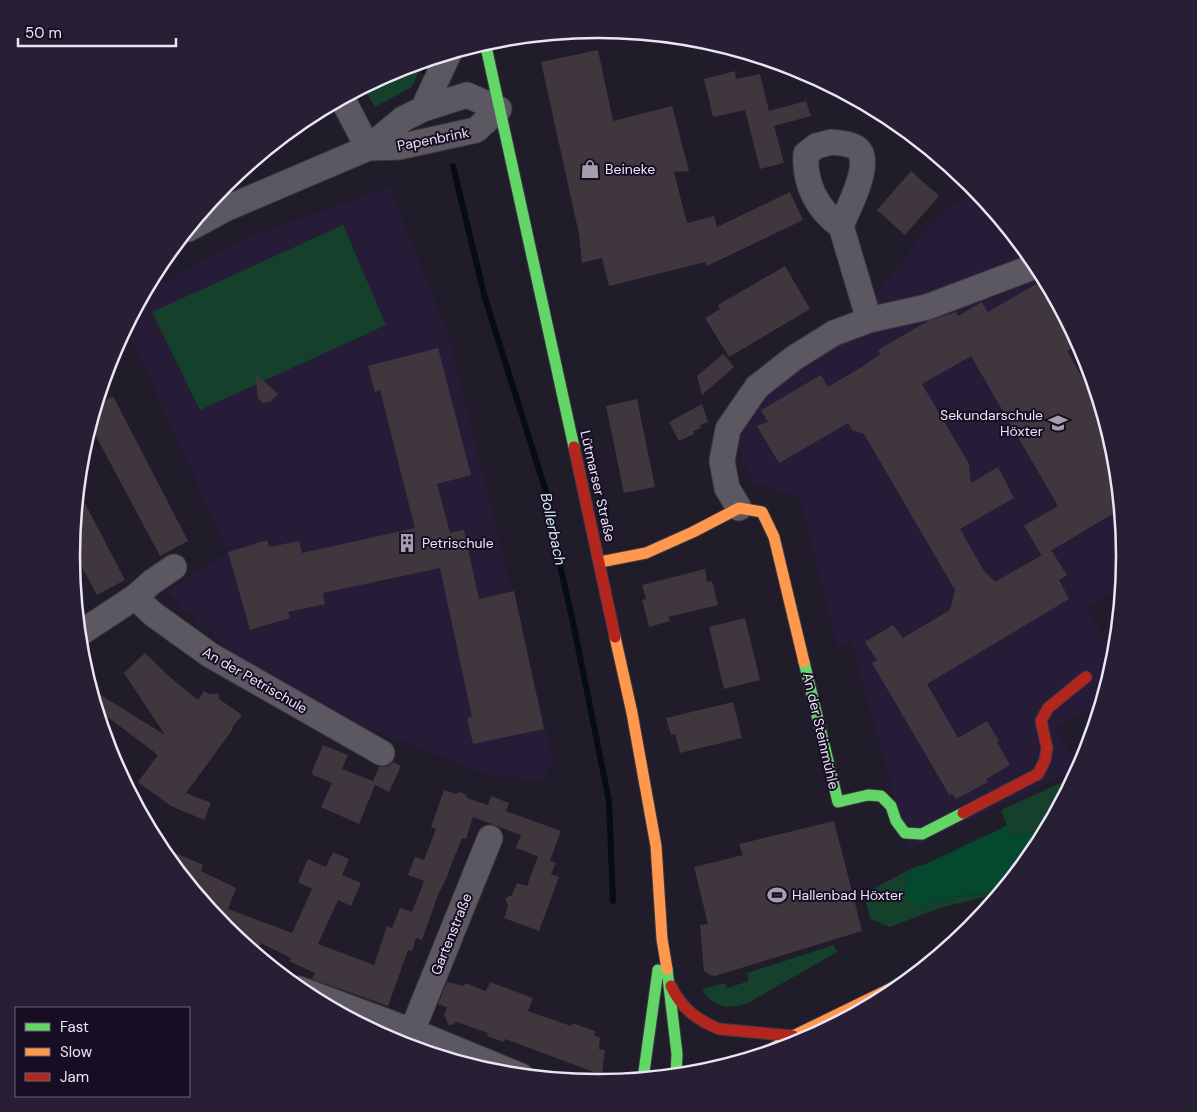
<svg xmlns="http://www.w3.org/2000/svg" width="1197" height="1112" viewBox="0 0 1197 1112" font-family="'DM Sans',sans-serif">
<rect width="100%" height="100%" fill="#211c29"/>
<path fill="#271c38" d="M389,187L449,337L554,764L539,781L485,774L368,728L231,652L166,591L228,552L126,327L144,294L238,241Z
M978,192L1037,263L1086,354L1116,453L1126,556L1123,585L1087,608L1116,659L1102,703L1056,728L1077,768L909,850L851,640L838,648L800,498L754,483L740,455L739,439L770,392L838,340L852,325L939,214Z"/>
<path fill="#15402c" d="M424,61L412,87L375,107L363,87L397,69Z
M343,225L386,325L200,410L152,312Z
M1076,776L1047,829L1011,837L1001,810Z
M912,868L904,889L919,907L951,897L998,893L937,909L890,927L870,919L866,902L871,890Z
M834,945L837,952L748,1003C729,1010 713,1008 702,989L725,983L727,988L749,981L747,973Z"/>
<path fill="#04482e" d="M1008,825L1012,837L1047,829L1037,849L1001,892L951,897L919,907L909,903L904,889L912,868L928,863Z"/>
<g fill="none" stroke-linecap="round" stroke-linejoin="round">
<path stroke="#050d13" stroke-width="6" d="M423,61L425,71
M880,111L881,116
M453,166L485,298L547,495L559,561L574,627L609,801L613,901"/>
</g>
<path fill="#3f373d" d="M598,50L613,121L672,106L689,171L674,172L687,223L714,216L717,227L790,192L803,220L707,266L705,262L609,286L602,258L582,263L579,234L541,62Z
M735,71L736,79L760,74L769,111L806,101L811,116L774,126L784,163L760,169L745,110L713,117L704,79Z
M911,171L939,196L905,235L877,210Z
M785,266L810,309L729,357L705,318L720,309L718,305Z
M1045,279L1080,344L1067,351L1088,388L1095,385L1116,453L1121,509L1042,556L1024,526L1058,506L971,356L922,384L969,464L971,483L998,467L1014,498L960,529L984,571L995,582L1051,550L1067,575L1059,580L1069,599L927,684L958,738L987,721L999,741L997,742L1010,765L986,779L988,782L956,799L952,794L950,796L872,663L877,660L865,642L893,625L903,638L950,610L955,590L864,434L852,430L848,423L779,463L757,426L768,422L761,410L821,375L828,387L865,365L880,354L878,350L928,321L956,312L958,316L982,302L988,312Z
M438,348L471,475L437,484L450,533L464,530L479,599L514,591L544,729L473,744L467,718L472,717L440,568L323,593L325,604L288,612L290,618L250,630L228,552L267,540L269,547L299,541L302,553L415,528L380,390L375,392L368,366Z
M723,354L734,367L702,395L697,376Z
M255,373L278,394L270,402L263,403L258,398Z
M113,396L188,541L160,556L90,425L96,406Z
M637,399L655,487L624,493L606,406Z
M702,404L708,422L700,425L701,428L693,431L694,434L679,441L669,422Z
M78,490L125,580L97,595L72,549Z
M705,569L707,582L712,581L718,605L668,617L670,621L649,627L642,600L646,599L642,585Z
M745,618L760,680L724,689L709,627Z
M145,653L172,679L198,700L204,691L209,694L218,693L219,699L242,715L232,728L233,729L186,793L211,803L204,820L171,806L138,782L158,755L97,709L91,689L165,735L124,673Z
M733,702L742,738L680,753L675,734L671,735L666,718Z
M323,745L348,755L342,769L373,781L379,767L389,766L393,762L401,766L389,792L375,785L359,824L321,807L332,783L311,774Z
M444,790L456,794L459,792L465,794L467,798L488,805L491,796L509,803L506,811L561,831L550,861L516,848L521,835L473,817L466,839L462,838L448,873H449L438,895L422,940L416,938L412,951L408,950L388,1006L312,979L315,973L289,961L291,958L261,943L256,954L225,929L158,845L203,865L201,871L236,888L228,909L292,933L312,889L298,882L308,859L326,867L333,852L349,859L342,875L361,883L351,906L338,900L318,944L374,965L387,926L392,928L400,908L412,912L424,881L408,875L415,857L424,860L436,829L431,827Z
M834,821L862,931L715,976L710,975L704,971L700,925L708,924L694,867L743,855L739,844Z
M538,856L556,863L551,874L559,877L539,931L504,918L508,906L505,898L512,895L517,883L527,886Z
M447,982L464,986L465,983L486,991L490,982L533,998L528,1011L571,1026L572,1023L595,1031L594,1035L600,1038L599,1049L605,1050L602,1075L505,1039L504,1042L487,1036L488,1033L457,1022L449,1026L444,1015L447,1007L438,1004Z"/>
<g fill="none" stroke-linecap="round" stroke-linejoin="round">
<g stroke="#3b3842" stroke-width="27">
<path id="street" d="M342,98L368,148
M423,109L449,53
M832,142C839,143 848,143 855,147C876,159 847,210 841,226C817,210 804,183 806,154L816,146Z
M841,226L869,320
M188,229L225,209L368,148L403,119L423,109L467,95L499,109L476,130L399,147L368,148
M739,508L727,488L722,461L728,429L757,387L794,358L834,333L869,320L927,307L1038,265
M135,597L153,614L210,655L382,753
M79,634L135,597L152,582L174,567
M299,989L412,1031L521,1076
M412,1031L490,838"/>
</g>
<g stroke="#3b3842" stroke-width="13">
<path id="fast" d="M485,42L574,447
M804,662L838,802L868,795L881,796L891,806L896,821L905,833L922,834L963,813
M667,969L677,1054L676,1076
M643,1079L658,970"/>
</g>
<g stroke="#3b3842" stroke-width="13">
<path id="slow" d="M600,562L646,553L693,532L739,508L762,512L774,537L804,662
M615,637L632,713L656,846L662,939L667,969
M763,1054L793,1036L910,979"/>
</g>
<g stroke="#3b3842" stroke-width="13">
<path id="jam" d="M574,447L615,637
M963,813L1038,774L1045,760L1047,748L1041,721L1048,708L1086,677
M671,986C681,1008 697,1020 719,1029L793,1036"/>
</g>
<use href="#street" stroke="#5b5862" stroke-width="25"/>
<use href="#fast" stroke="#63d668" stroke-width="11"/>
<use href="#slow" stroke="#ff974d" stroke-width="11"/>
<use href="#jam" stroke="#b3261e" stroke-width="11"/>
</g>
<defs>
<g id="shop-bare" transform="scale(1.5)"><path d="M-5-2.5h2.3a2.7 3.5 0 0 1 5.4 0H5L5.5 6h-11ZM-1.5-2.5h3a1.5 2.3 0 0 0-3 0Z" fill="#a49fae" stroke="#170e24" stroke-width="2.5" paint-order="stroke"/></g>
<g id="school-bare" transform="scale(1.5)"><path d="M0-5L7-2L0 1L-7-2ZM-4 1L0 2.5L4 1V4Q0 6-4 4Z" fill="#a49fae" stroke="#170e24" stroke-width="2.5" paint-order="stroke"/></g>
<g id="building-bare" transform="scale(1.5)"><path d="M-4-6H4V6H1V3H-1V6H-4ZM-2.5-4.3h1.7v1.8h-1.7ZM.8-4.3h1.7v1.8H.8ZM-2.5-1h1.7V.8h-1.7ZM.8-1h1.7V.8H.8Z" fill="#a49fae" stroke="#170e24" stroke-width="2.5" paint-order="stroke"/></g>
<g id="stadium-bare" transform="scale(1.5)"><path d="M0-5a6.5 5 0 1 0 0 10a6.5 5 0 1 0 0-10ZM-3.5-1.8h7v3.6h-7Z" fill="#a49fae" stroke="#170e24" stroke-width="2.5" paint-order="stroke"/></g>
</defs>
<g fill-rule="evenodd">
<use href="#shop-bare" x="590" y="169"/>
<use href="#school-bare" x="1058" y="423"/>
<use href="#building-bare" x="407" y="543"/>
<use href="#stadium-bare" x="777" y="895"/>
</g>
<g text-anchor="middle" stroke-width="4" stroke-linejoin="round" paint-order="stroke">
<g font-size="14" fill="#eae5f5" stroke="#170e24">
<text transform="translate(433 139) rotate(-11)" y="5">Papenbrink</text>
<text transform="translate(598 486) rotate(77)" y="5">Lütmarser Straße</text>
<text transform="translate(255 680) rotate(30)" y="5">An der Petrischule</text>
<text transform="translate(821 731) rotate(77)" y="5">An der Steinmühle</text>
<text transform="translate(451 934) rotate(-68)" y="5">Gartenstraße</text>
</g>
<g font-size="14" fill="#eae5f5" stroke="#170e24" text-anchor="start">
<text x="605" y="174">Beineke</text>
<text x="1043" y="420" text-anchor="end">Sekundarschule<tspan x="1043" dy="16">Höxter</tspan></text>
<text x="422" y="548">Petrischule</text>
<text x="792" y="900">Hallenbad Höxter</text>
</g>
<g font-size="15" font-style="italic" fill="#d1e9f2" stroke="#170e24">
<text transform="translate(553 529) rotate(78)" y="5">Bollerbach</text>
</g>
</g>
<path d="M0 0H1197V1112H0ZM80 556a518 518 0 1 1 1036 0a518 518 0 1 1-1036 0Z" fill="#281f35" fill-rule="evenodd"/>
<path fill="none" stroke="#eae5f5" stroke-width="2.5" d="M80 556a518 518 0 1 1 1036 0a518 518 0 1 1-1036 0Z"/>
<rect x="15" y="1007" width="175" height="90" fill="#170e24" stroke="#6b6478"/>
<rect x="25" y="1023" width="25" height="8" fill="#63d668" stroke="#6b6478"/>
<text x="60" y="1032" font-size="15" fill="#eae5f5">Fast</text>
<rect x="25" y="1048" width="25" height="8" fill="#ff974d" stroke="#6b6478"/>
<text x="60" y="1057" font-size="15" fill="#eae5f5">Slow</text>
<rect x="25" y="1073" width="25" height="8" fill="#b3261e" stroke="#6b6478"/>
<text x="60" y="1082" font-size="15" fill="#eae5f5">Jam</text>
<path d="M18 38v8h158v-8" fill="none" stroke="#eae5f5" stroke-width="2.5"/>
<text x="25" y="38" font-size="15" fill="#eae5f5" stroke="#170e24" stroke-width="4" paint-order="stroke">50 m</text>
</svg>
